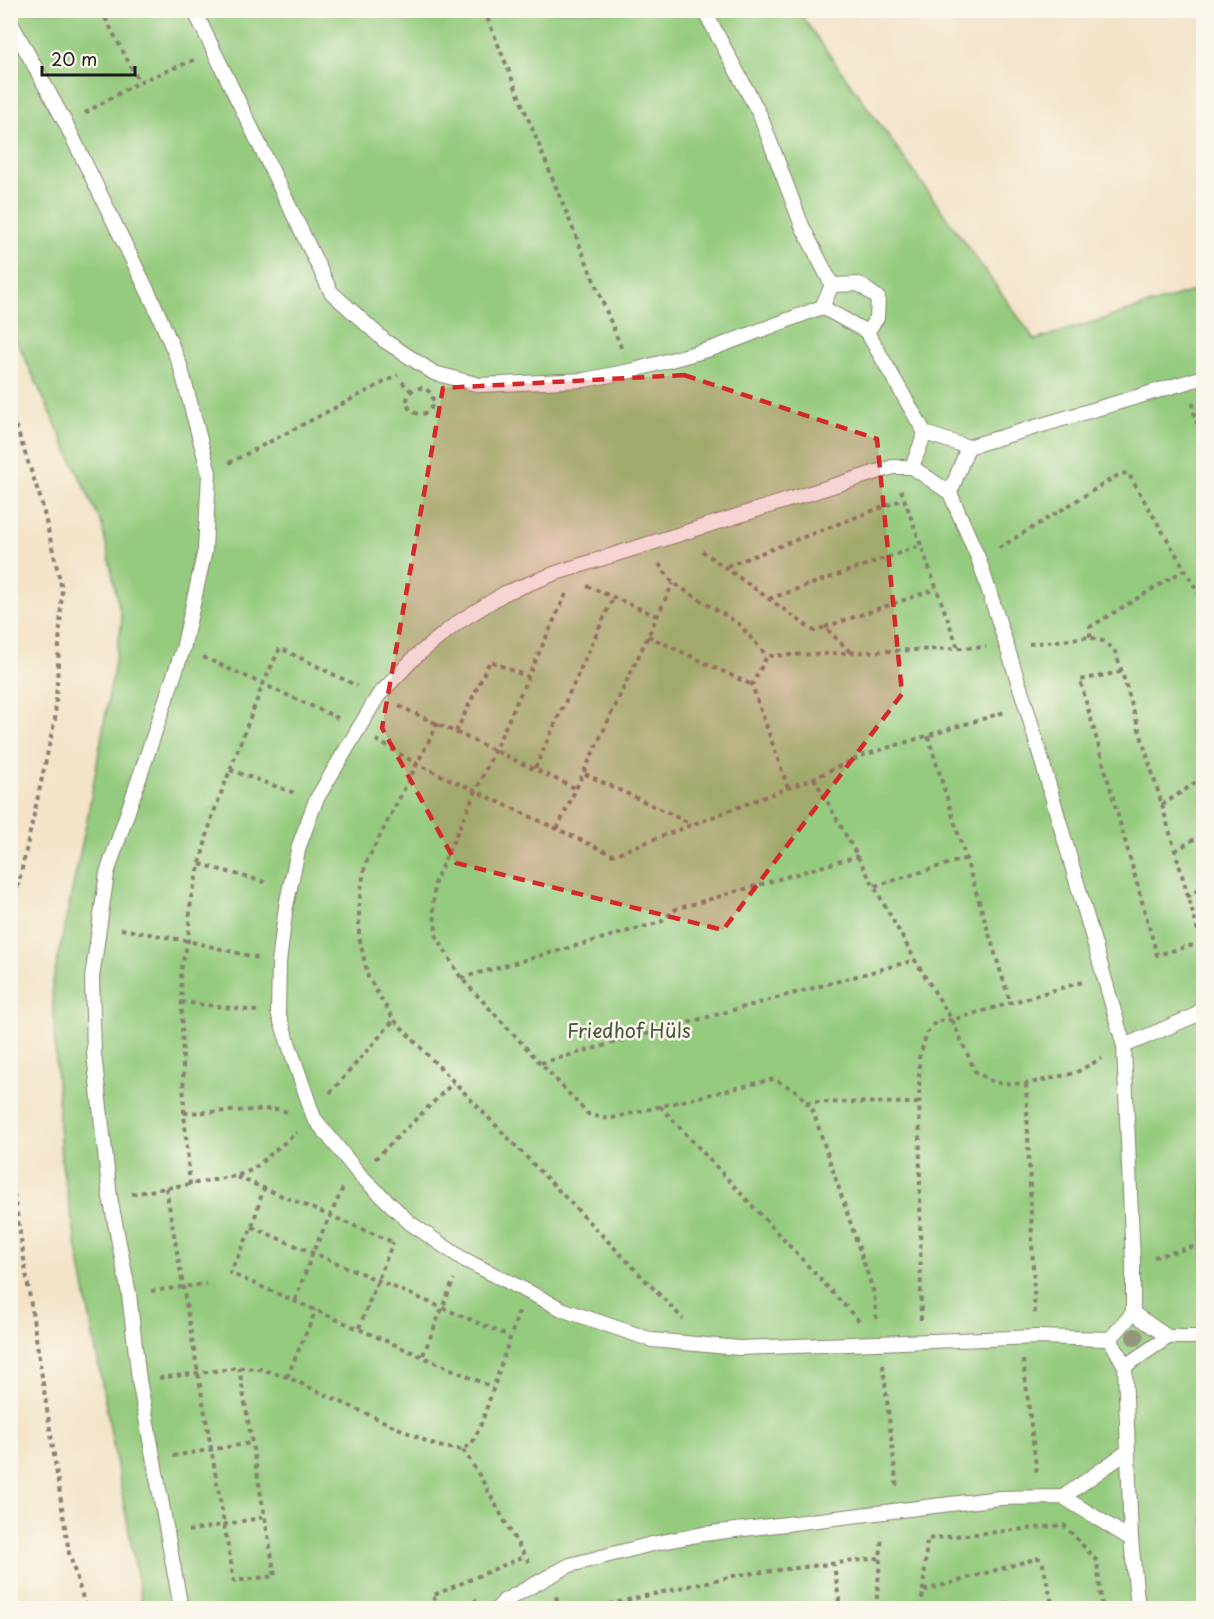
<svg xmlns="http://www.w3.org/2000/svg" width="1214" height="1619" viewBox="0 0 1214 1619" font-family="'Playpen Sans',sans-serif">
<rect width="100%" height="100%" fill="#fbf7ec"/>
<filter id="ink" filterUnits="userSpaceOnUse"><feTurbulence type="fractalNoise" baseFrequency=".0167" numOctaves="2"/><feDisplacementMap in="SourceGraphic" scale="12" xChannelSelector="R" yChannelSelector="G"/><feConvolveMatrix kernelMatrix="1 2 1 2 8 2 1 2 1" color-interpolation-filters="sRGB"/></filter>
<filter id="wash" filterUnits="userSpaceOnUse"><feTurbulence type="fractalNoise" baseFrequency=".008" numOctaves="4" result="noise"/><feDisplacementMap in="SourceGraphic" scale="24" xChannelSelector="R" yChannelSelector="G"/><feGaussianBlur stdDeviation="1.35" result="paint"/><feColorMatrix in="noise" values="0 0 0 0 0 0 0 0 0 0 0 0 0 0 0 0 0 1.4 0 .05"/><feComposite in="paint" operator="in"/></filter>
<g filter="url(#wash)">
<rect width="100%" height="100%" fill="#f3e3c8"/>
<path fill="#94cb7e" stroke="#58744d" stroke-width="1.5" d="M10,11H798L1035,340L1203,288V1608H143L61,1160L52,986L87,820L122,621L102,525L11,328Z"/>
</g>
<g filter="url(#ink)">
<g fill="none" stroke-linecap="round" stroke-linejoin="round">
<g stroke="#888072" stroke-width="16">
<path id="lane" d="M194,10L331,292L385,341L434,373L480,385L584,380L631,371L714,348L822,307
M704,10L760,115L802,226L832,285L822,307L867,332L925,433L912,467L950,493L979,560L1026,706L1124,1046L1133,1263V1313L1110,1339L1125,1366L1131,1539L1138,1608
M10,21L66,124L154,304L180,365L209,473L205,550L183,649L107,873L92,978L94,1054L110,1197L129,1294L139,1380L181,1608
M832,285L859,284L878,298L877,318L867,332
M925,433L968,447L1204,377
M912,467H893L556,573L505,593L457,623L415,657L378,696L316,800L299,846L286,906L279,963L278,1013L314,1118L359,1174L410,1223L463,1259L564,1310L652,1340L739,1348L1036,1337L1110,1339
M950,493L968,447
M1124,1046L1194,1016L1204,1007
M1168,1337H1204
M1125,1366L1168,1337L1133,1313
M1063,1497L1127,1452
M498,1608L504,1601L570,1565L652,1544L703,1534L1000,1498L1063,1497L1131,1539"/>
</g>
<path stroke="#888072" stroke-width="4" stroke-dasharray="4.5 4.5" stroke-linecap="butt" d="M101,10L139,82
M484,10L623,352
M85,113L139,82L194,60
M402,382L412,392
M407 401a13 13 0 1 1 26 0a13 13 0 1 1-26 0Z
M1193,403L1195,420L1204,433
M10,409L41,500L62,589L55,719L10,923
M229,463L398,375
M901,490L958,648
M999,548L1120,474L1128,473L1204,602
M702,551L814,631L825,627L850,652
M659,564L673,583L739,624L767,656
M727,566L904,499
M587,586L657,616
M566,594L435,881L433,906L437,937L461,978L588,1114L608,1119L774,1079L798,1092L813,1111L874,1293L877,1322
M769,599L919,546
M825,627L936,589
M648,636L752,685
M1090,637V627L1184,570
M1029,644L1090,637L1106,642L1116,653L1162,805L1204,952
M203,657L338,718
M1121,672L1080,680L1157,955L1204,942
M399,706L575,788
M438,723L365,865L359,903V936L368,977L394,1020L683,1319
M456,732L490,661L528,677
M928,736L1010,1002
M376,740L417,764L613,855L814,778L864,755L1005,712
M535,768L613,598
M230,770L295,793
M585,774L692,824
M814,778L915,960L952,1020L975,1071L994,1083L1026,1084L1075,1073L1102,1058
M788,788L752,685L767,656L986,647
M1162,805L1204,777
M557,829L673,583
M1175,851L1204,833
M200,864L268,883
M875,886L964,859
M1187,897L1204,886
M121,929L188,941L258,958
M461,978L661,922L676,909L858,856
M181,1002L257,1011
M1200,1037L1204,1047
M541,1063L915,960
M1026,1084L1035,1317
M330,1093L394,1020
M806,1102L918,1103
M660,1106L859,1321
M184,1113L276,1109L288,1112
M375,1159L453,1083
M10,1168L69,1553L86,1608
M237,1177L393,1242
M190,1185L184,1113L181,970L188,941L191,898L212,817L263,684L280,648L357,686
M264,1187L252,1227L230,1273L492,1387
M166,1188L234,1581L275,1576L239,1368
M132,1194L236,1176L252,1170L297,1132
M252,1227L509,1336
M1154,1257L1204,1244
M151,1291L206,1284
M295,1300L313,1252L343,1188
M921,1320L919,1058L927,1033L936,1021L952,1020L1082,982
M359,1328L393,1242
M423,1355L454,1279
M1023,1360L1037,1474
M883,1365L897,1489
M287,1377L316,1310
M159,1378L239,1368L260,1369L287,1377L437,1446L463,1450L474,1440L482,1422L519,1311
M463,1450C488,1486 505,1526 529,1562
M173,1456L251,1443
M188,1531L265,1517
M923,1591L927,1539L1064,1525L1097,1561L1102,1608
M555,1597L568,1608
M441,1608L432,1596L525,1556
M458,1608L477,1600
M601,1608L605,1605L738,1575L879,1558
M823,1608L836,1606L839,1600L834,1565
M876,1608L882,1536
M921,1608L923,1591L1038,1558L1042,1560L1053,1608
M987,1608L1012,1602"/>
<use href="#lane" stroke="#fff" stroke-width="14"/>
</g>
<circle fill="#94977c" cx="1135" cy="1337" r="9"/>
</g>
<path fill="#d62828" fill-opacity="0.2" stroke="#d62828" stroke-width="4.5" stroke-dasharray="12 8" stroke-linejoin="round" d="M684,375L877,439L902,694L723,930L456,863L382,728L443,388Z"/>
<g text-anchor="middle" stroke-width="5" stroke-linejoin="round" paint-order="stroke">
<g font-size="20" fill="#46593e" stroke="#fbf7ec">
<text x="629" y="1038">Friedhof Hüls</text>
</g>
</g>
<rect width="1214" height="1619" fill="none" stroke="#fbf7ec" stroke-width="36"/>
<path d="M42 66v9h93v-9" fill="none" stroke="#1c1c1c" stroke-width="3"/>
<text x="51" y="66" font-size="18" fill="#1c1c1c" stroke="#fbf7ec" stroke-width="4.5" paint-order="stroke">20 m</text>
</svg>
